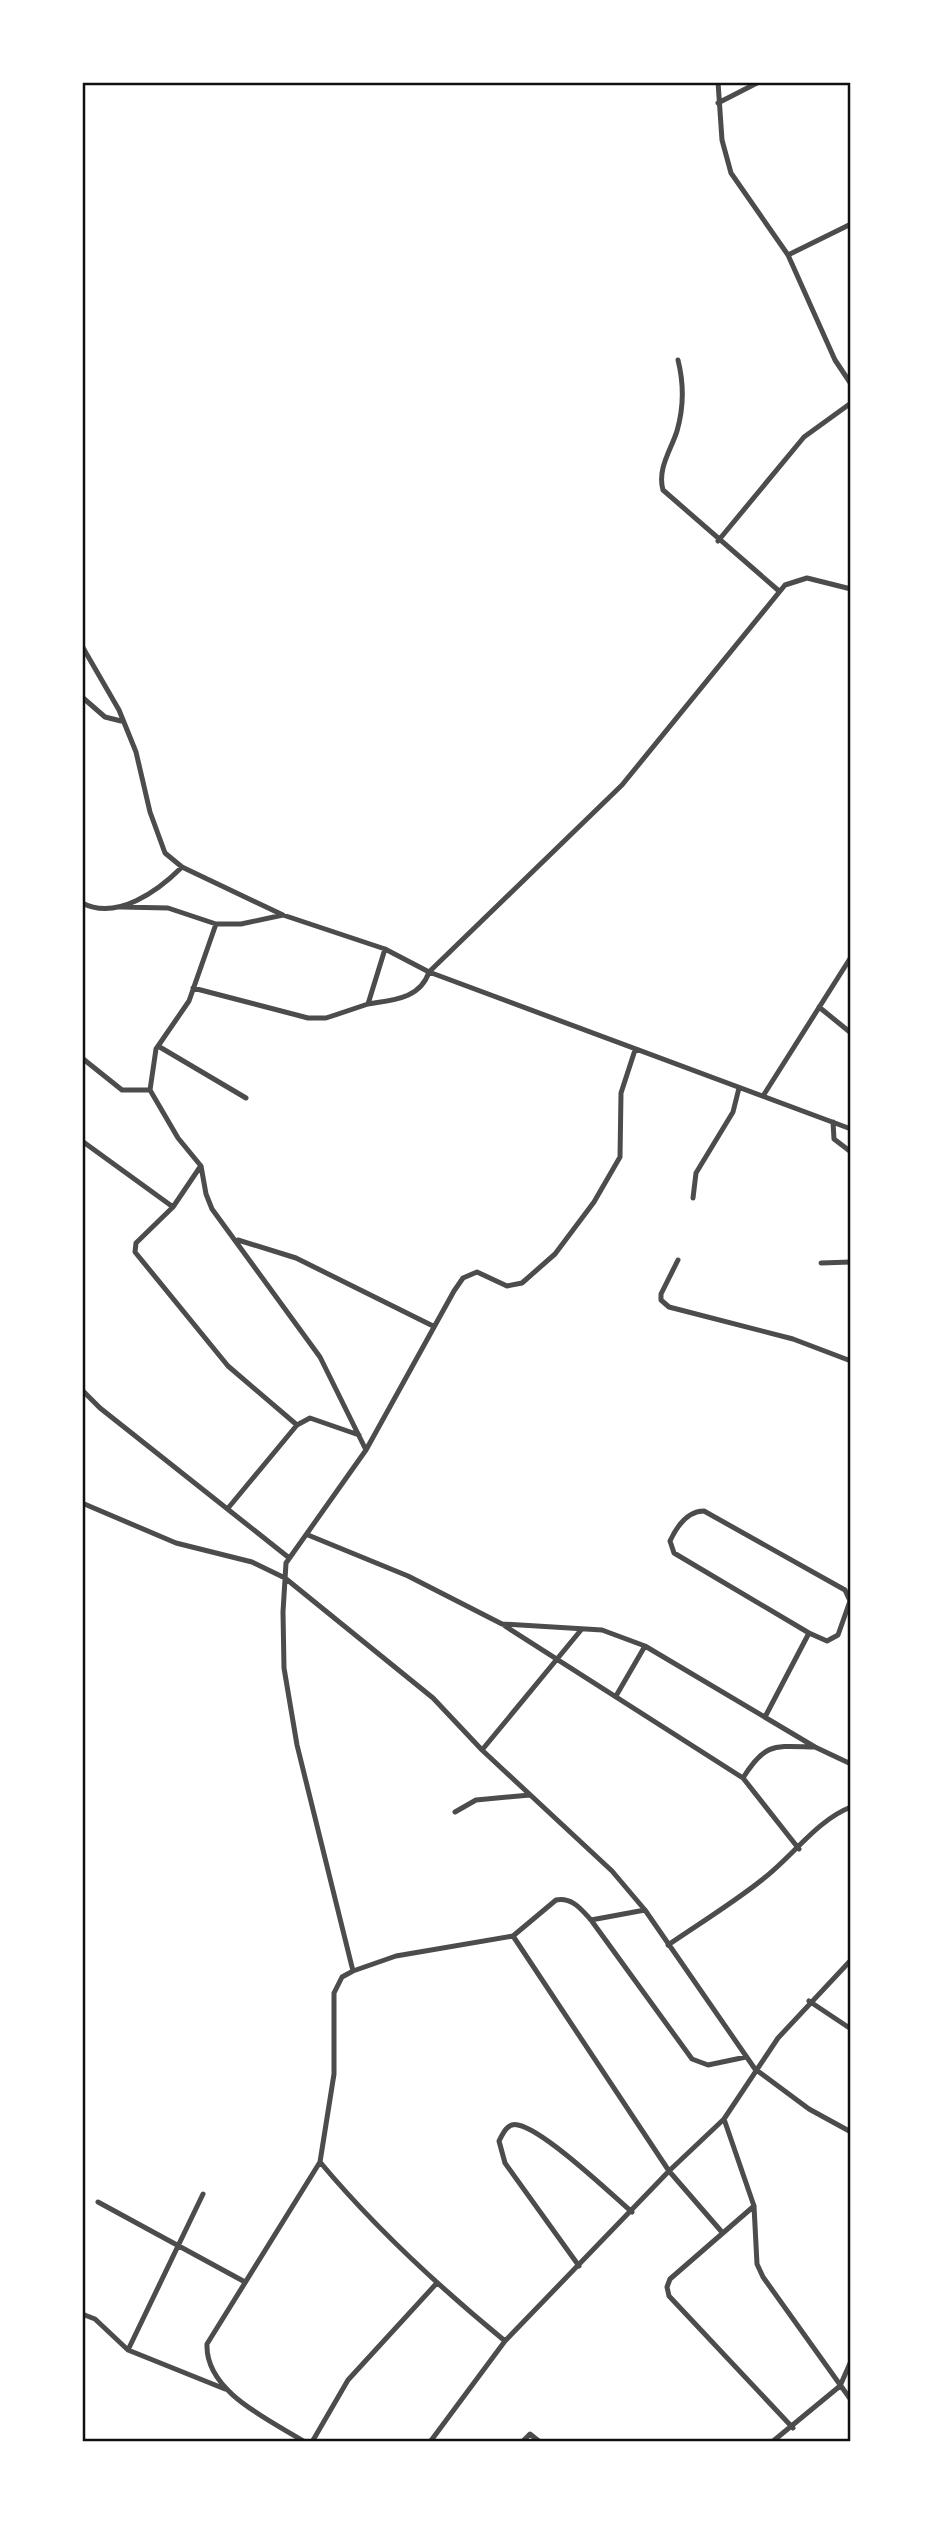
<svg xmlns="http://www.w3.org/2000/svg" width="933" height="2524" viewBox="0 0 933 2524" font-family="'Alegreya Sans',sans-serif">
<rect width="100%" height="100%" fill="#fff"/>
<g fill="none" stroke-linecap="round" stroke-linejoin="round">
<path stroke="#4c4c4c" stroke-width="5" d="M718,82L722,140L731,173L788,255L851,224
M718,103L759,82
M788,255L835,360L851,384
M678,360C684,384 684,407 677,431C671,450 657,469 663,490L779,591
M718,541L804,437L851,403
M82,646L119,710L136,752L150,812L165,853L182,867L283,915L385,949L429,972L851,1129
M82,697L105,717L121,721
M82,903C117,921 158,891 182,867
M121,907L168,908L216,924H241L283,915
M193,988L308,1018H326L368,1004L385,949
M368,1004C393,1000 420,999 429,972L622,785L785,585L807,578L851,589
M819,1007L851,1033
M158,1046L246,1098
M82,1058L122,1090H150L156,1049L189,1001L216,924
M150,1090L178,1138L201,1166L206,1194L212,1209L320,1357L366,1450
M763,1096L851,957
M833,1122L834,1139L851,1152
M82,1141L173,1207L200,1167
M693,1198L696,1173L733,1112L739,1088
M173,1207L136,1243L135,1252L228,1366L297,1425L310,1418L359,1435
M238,1240L296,1258L433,1326
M678,1260L661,1294V1300L669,1307L793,1339L851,1361
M821,1263L851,1262
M82,1390L100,1408L288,1557
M82,1503L176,1543L252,1562L285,1578L433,1698L482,1750L612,1871L645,1910L755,2069L809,2109L851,2132
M229,1507L297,1425
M308,1535L408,1576L502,1624L602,1630L645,1646L815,1747L851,1764
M505,1626L743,1778C765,1742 775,1746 814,1747
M616,1696L645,1646
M765,1717L809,1633L674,1553L670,1541C677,1526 687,1511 704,1511L845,1590L850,1601L838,1635L827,1641L809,1633
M482,1750L581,1630
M743,1778L799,1849
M455,1812L476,1800L530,1795
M591,1920L645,1910
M513,1936L669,2171L721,2231
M668,1945C700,1923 733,1903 763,1879C792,1857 817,1820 851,1807
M353,1971L396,1956L513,1936L556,1900C572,1897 581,1909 591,1920L692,2059L708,2065L746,2057
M809,2001L851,2029
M724,2119L754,2206L757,2264L763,2277L851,2400
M320,2162C376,2229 438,2286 505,2341
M203,2194L128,2350L225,2389
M98,2202L245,2282
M754,2206L670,2279L667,2287L669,2296L793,2428
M579,2266L505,2163L499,2141C503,2133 508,2122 518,2125C544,2130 610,2193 632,2212
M82,2314L95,2319L128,2350
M305,2442C270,2420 205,2392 207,2344L320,2162L334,2074V1993L342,1977L353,1971L297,1745L284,1668L283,1612L286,1563L366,1450L454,1291L463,1278L477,1272L507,1286L522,1283L555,1254L594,1202L620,1157L621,1093L635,1050
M312,2442L348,2380L436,2284
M430,2442L505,2341L669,2171L724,2119L778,2038L851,1960
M522,2442L530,2434L540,2442
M772,2442L840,2386L851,2361"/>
</g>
<rect width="933" height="2524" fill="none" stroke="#ffffff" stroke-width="168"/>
<rect x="84" y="84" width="765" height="2356" fill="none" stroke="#111" stroke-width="2.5"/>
</svg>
